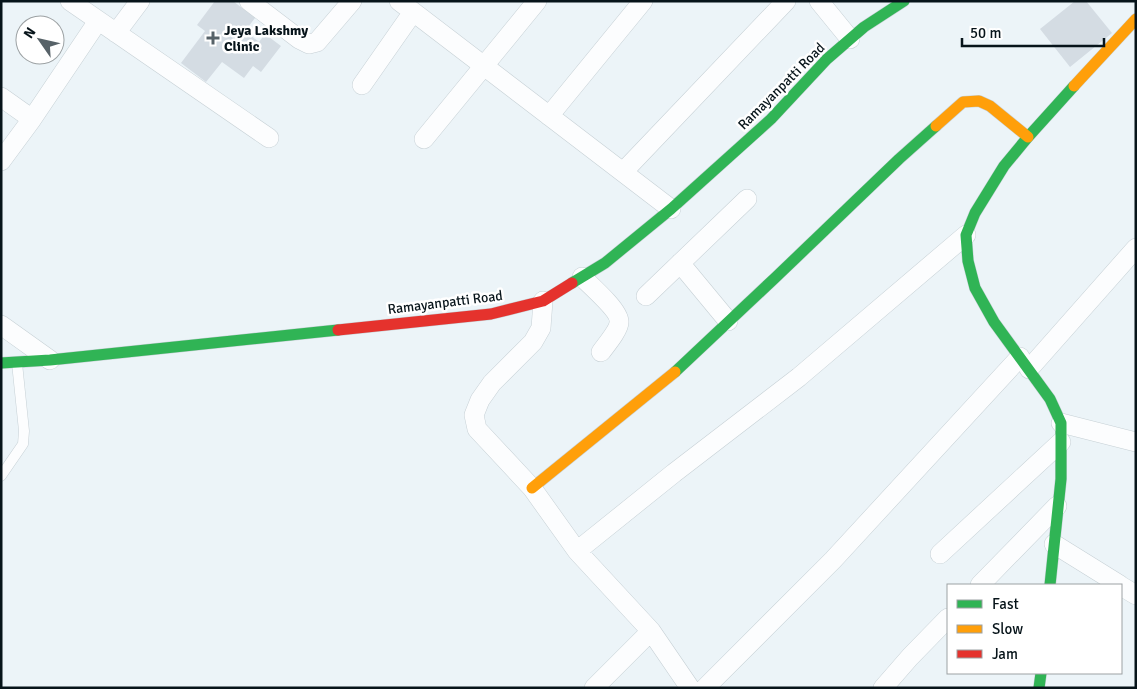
<svg xmlns="http://www.w3.org/2000/svg" width="1137" height="689" viewBox="0 0 1137 689" font-family="Signika,sans-serif">
<rect width="100%" height="100%" fill="#ecf4f8"/>
<path fill="#d4dce3" d="M215,1H233L255,18L245,31L259,42L265,34L281,46L261,72L253,66L244,78L222,62L206,82L181,63L205,31L197,25Z
M1075,1H1086L1112,33L1070,67L1040,29Z"/>
<g fill="none" stroke-linecap="round" stroke-linejoin="round">
<g stroke="#c6d0d5" stroke-width="11">
<path id="lane" d="M1,476L23,444L24,431L17,363"/>
</g>
<g stroke="#c6d0d5" stroke-width="20">
<path id="street" d="M70,1L269,138
M249,1L299,39L309,44L317,42L352,1
M399,1L671,209
M819,1L850,39
M116,33L140,1
M362,85L413,12
M1,97L32,119
M549,116L643,1
M424,139L537,1
M1,161L32,119L98,21
M623,172L786,1
M680,263L728,321
M582,277C590,285 620,311 619,322C619,330 606,345 601,352
M646,296L747,199
M543,301L541,328L533,342L492,383L480,400L474,415L477,429L532,488L577,551L651,631L690,688
M1,325L50,360
M1029,369L1136,248
M1061,423L1136,442
M1054,544L1120,585
M577,551L674,473L799,377L966,235
M940,554L1061,442
M980,585L1057,506
M1121,586L1136,595
M594,688L651,631
M705,688L833,560L1020,357
M883,688L910,657L948,618"/>
</g>
<g stroke="#c6d0d5" stroke-width="12">
<path id="fast" d="M572,283L605,263L671,209L771,119L827,59L864,27L904,1
M1,363L50,360L338,330
M675,372L776,277L899,159L936,126
M1050,585L1061,479V423L1050,399L994,322L975,288L968,261L966,235L975,213L1004,166L1028,137L1074,86
M1039,688L1041,673"/>
</g>
<g stroke="#c6d0d5" stroke-width="12">
<path id="slow" d="M1074,86L1136,19
M936,126L963,102L979,101L990,106L1028,137
M532,488L675,372"/>
</g>
<g stroke="#c6d0d5" stroke-width="12">
<path id="jam" d="M338,330L491,314L543,301L572,283"/>
</g>
<use href="#lane" stroke="#fcfdfe" stroke-width="10"/>
<use href="#street" stroke="#fcfdfe" stroke-width="19"/>
<use href="#fast" stroke="#30b455" stroke-width="11"/>
<use href="#slow" stroke="#ff9f0a" stroke-width="11"/>
<use href="#jam" stroke="#e5322d" stroke-width="11"/>
</g>
<path fill="#576268" stroke="#fff" stroke-width="2" d="M210.5 30.5h5v5h5v5h-5v5h-5v-5h-5v-5h5z"/>
<g text-anchor="middle" stroke-width="5" stroke-linejoin="round" paint-order="stroke">
<g font-size="14" font-weight="bold" fill="#07141a" stroke="#fff" text-anchor="start">
<text x="224" y="35">Jeya Lakshmy<tspan x="224" dy="16">Clinic</tspan></text>
</g>
<g font-size="14" fill="#07141a" stroke="#fff">
<text transform="translate(781 86) rotate(-45)" y="5">Ramayanpatti Road</text>
<text transform="translate(445 302) rotate(-7)" y="5">Ramayanpatti Road</text>
</g>
</g>
<rect width="1137" height="689" fill="none" stroke="#07141a" stroke-width="5"/>
<rect x="947" y="584" width="175" height="90" fill="#ffffff" stroke="#9ca1a3"/>
<rect x="957" y="600" width="25" height="8" fill="#30b455" stroke="#9ca1a3"/>
<text x="992" y="609" font-size="15" fill="#07141a">Fast</text>
<rect x="957" y="625" width="25" height="8" fill="#ff9f0a" stroke="#9ca1a3"/>
<text x="992" y="634" font-size="15" fill="#07141a">Slow</text>
<rect x="957" y="650" width="25" height="8" fill="#e5322d" stroke="#9ca1a3"/>
<text x="992" y="659" font-size="15" fill="#07141a">Jam</text>
<g transform="translate(40 40) rotate(304)"><circle r="24" fill="#ffffff" stroke="#9ca1a3"/>
<path d="M0-4L9 19L0 12L-9 19Z" fill="#576268"/>
<text y="-8" font-size="14" font-weight="bold" text-anchor="middle" fill="#07141a">N</text>
</g>
<path d="M962 38v8h142v-8" fill="none" stroke="#07141a" stroke-width="2.5"/>
<text x="970" y="38" font-size="15" fill="#07141a" stroke="#ffffff" stroke-width="4" paint-order="stroke">50 m</text>
</svg>
